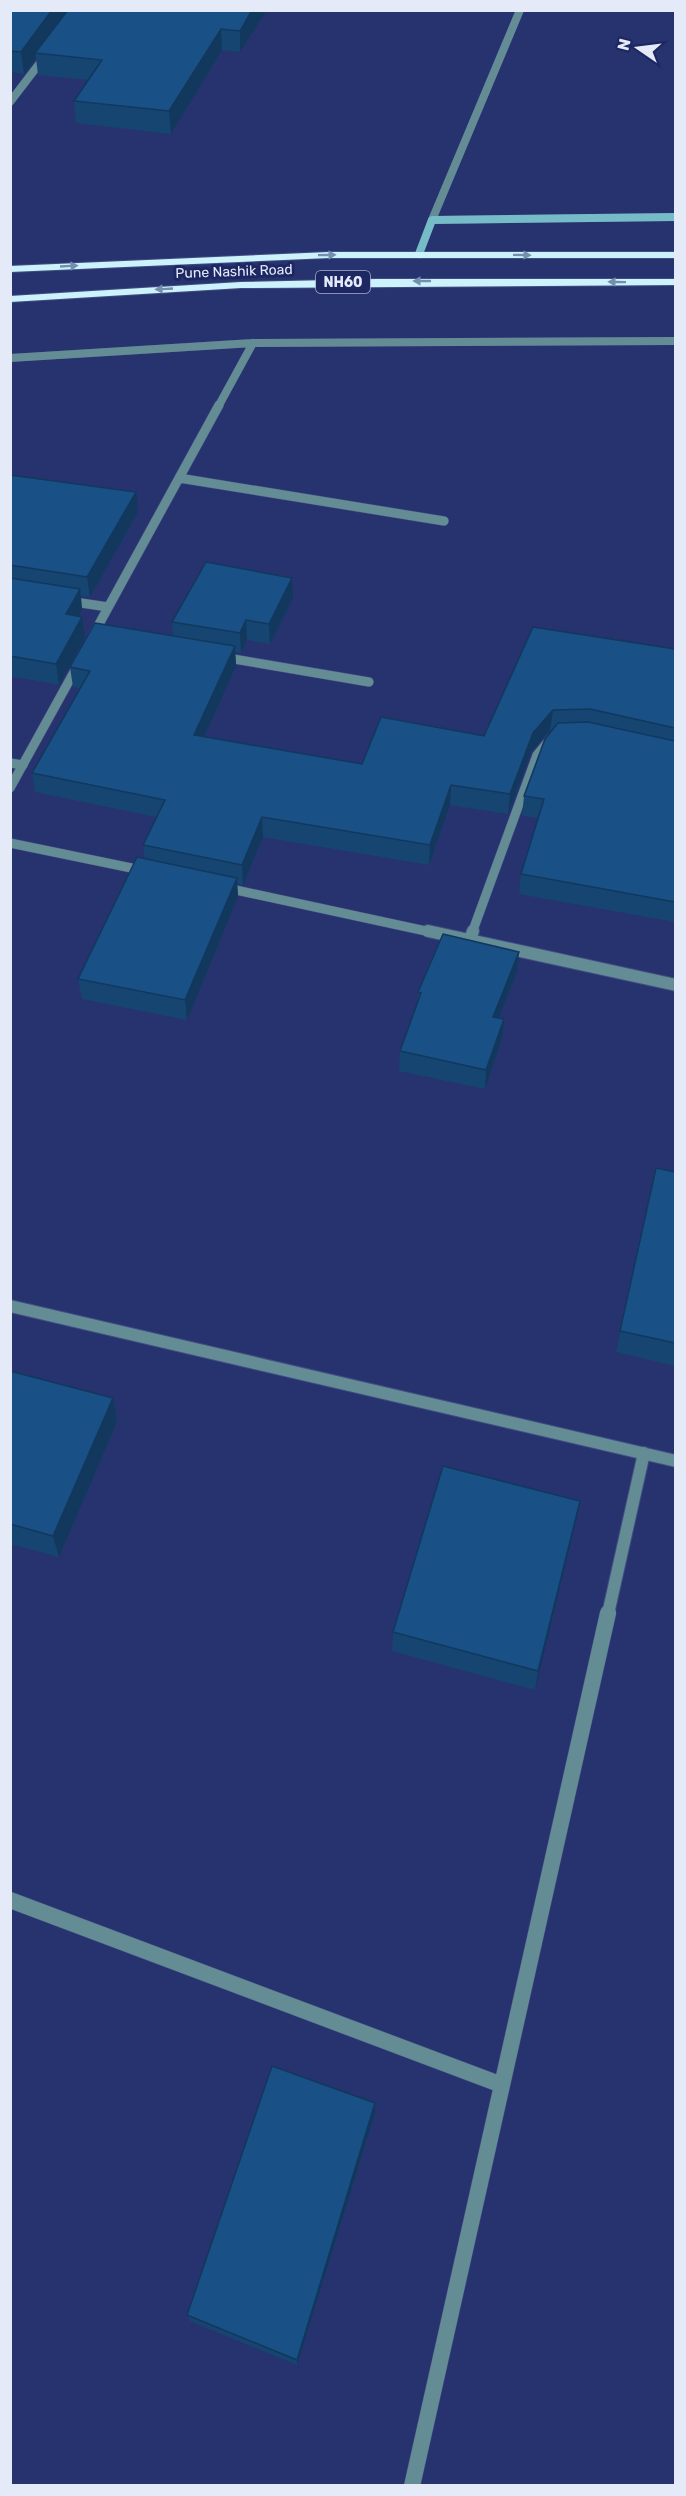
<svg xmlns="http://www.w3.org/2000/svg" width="686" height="2496" viewBox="0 0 686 2496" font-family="Rubik,sans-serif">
<rect width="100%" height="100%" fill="#27336f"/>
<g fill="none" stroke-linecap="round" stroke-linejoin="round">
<g stroke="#424d82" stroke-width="10">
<path id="lane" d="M10,763L23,765"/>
</g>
<g stroke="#424d82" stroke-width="8">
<path id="street-far3" d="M10,102L46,55
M432,220L520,10
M10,358L253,343L676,341
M218,407L253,343"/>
</g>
<g stroke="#424d82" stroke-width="10">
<path id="street-far2" d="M179,478L444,521
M68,601L108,607
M92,637L219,405
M222,657L369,682
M10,788L79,663
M10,843L146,871
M222,887L435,933
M472,933L537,755L551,738"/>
</g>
<g stroke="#424d82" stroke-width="14">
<path id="street-far1" d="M428,931L676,985
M470,939L473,931
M10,1306L676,1461
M608,1614L644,1453"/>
</g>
<g stroke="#424d82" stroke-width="17">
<path id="street" d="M10,1900L502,2085
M412,2486L608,1613"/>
</g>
<g stroke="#424d82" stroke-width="8">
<path id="secondary" d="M419,254L432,220L676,217"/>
</g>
<g stroke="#424d82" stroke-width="2">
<path id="highway" d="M329,252H676V258H329L10,272V266Z
M376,279H676V285L241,288L10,302V296L241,282Z"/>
</g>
<use href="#lane" stroke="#638c94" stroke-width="9"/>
<use href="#street-far3" stroke="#638c94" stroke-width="8"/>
<use href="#street-far2" stroke="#638c94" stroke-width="9"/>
<use href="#street-far1" stroke="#638c94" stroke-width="12"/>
<use href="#street" stroke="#638c94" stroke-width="16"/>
<use href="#secondary" stroke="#76bbc8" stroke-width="8"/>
<use href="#highway" fill="#ccf3fb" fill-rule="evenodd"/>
</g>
<path fill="#164572" d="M10,10H267L240,52L222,50L171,134L76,123L74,101L88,80L38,75L36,58L24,74L10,72Z
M10,475L138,512L90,597L81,596L82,610L79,616L82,617L85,637L59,685L10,676Z
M293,598L270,644L247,640L241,653L235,652L236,666L204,737L362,764L484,736L675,649V922L519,894L521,874L538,818L522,816L524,796L553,730H550L531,752L508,814L450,805L429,865L263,837L243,885L237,884L238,897L187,1020L82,999L78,979L145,859L143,845L156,817L35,792L32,773L80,688L73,687L70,667L173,636L172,622Z
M517,971L499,1018L502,1038L485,1089L399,1071L400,1051L418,1003V992Z
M656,1168L675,1172V1366L616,1352Z
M10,1371L113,1398L117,1422L59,1557L10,1544Z
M576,1521L535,1690L392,1651L393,1632Z
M375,2103V2113L297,2365L190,2321L187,2315Z"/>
<path fill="#12385d" d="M52,10H71L35,53L36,58L24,74L21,52Z
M252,10H267L240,52V31Z
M221,29L222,50L171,134L169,111Z
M136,492L138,512L90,597L87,577Z
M292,578L293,598L270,644L269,624Z
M80,589L82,610L69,634L66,614Z
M82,617L85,637L59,685L56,664Z
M246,620L247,640L241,653L240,633Z
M235,646L236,666L196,755L194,735Z
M553,710L550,730L531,752L508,814L510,794L533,733Z
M451,785L450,805L429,865L430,845Z
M262,817L263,837L243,885L242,865Z
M237,878L238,897L187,1020L185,1000Z
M519,952L517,971L492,1036L493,1017Z
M504,1019L502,1038L485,1089L486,1070Z
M113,1398L117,1422L59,1557L53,1536Z
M580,1501L576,1521L535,1690L538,1671Z
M375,2103V2113L297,2365V2360Z"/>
<path fill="#195085" stroke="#12385d" stroke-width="1.5" d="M10,10H52L21,52L10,51Z
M68,10H252L240,31L221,29L169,111L74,101L102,60L35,53Z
M10,475L136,492L87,577L10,565Z
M206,562L292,578L269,624L246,620L240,633L172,622Z
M10,578L80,589L66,614L82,617L56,664L10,656Z
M95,623L235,646L194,735L362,764L381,717L484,736L533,627L675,649V728L590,709L553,710L533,733L510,794L451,785L430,845L262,817L242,865L143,845L165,800L32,773L90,671L70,667Z
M588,722L675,741V902L521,874L544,799L524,796L545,739L558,723Z
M137,857L237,878L185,1000L78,979Z
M443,934L519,952L493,1017L504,1019L486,1070L400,1051L421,993L418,992Z
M656,1168L675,1172V1343L620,1331Z
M10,1371L113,1398L53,1536L10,1524Z
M443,1466L580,1501L538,1671L393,1632Z
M272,2066L375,2103L297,2360L187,2315Z"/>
<defs><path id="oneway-solid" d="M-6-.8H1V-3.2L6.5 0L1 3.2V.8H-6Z" transform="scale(1.5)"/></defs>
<g fill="#748eaf">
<use href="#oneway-solid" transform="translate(327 255) rotate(-1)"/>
<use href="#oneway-solid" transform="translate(522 255) rotate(1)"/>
<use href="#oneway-solid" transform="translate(69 266) rotate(-3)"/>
<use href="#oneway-solid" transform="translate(422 281) rotate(180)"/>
<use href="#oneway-solid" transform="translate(617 282) rotate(-179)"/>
<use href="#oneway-solid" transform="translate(164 289) rotate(177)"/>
</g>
<g text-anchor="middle" stroke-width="6" stroke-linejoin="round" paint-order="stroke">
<g font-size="14" fill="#e5eaf9" stroke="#1d2863">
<text transform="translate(234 271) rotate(-2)" y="5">Pune Nashik Road</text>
</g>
<rect fill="#1d2863" stroke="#a9b0cc" stroke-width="1.5" x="316" y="271" width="54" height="22" rx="4.5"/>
<g font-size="14" font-weight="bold" fill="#e5eaf9">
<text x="343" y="287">NH60</text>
</g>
</g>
<rect width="686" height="2496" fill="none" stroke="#e5eaf9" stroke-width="24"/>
<g transform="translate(638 48) rotate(284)" stroke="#1d2863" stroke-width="4.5" paint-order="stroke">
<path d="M0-4.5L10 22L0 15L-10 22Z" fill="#e5eaf9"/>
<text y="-9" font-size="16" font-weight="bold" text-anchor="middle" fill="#e5eaf9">N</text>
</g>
</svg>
